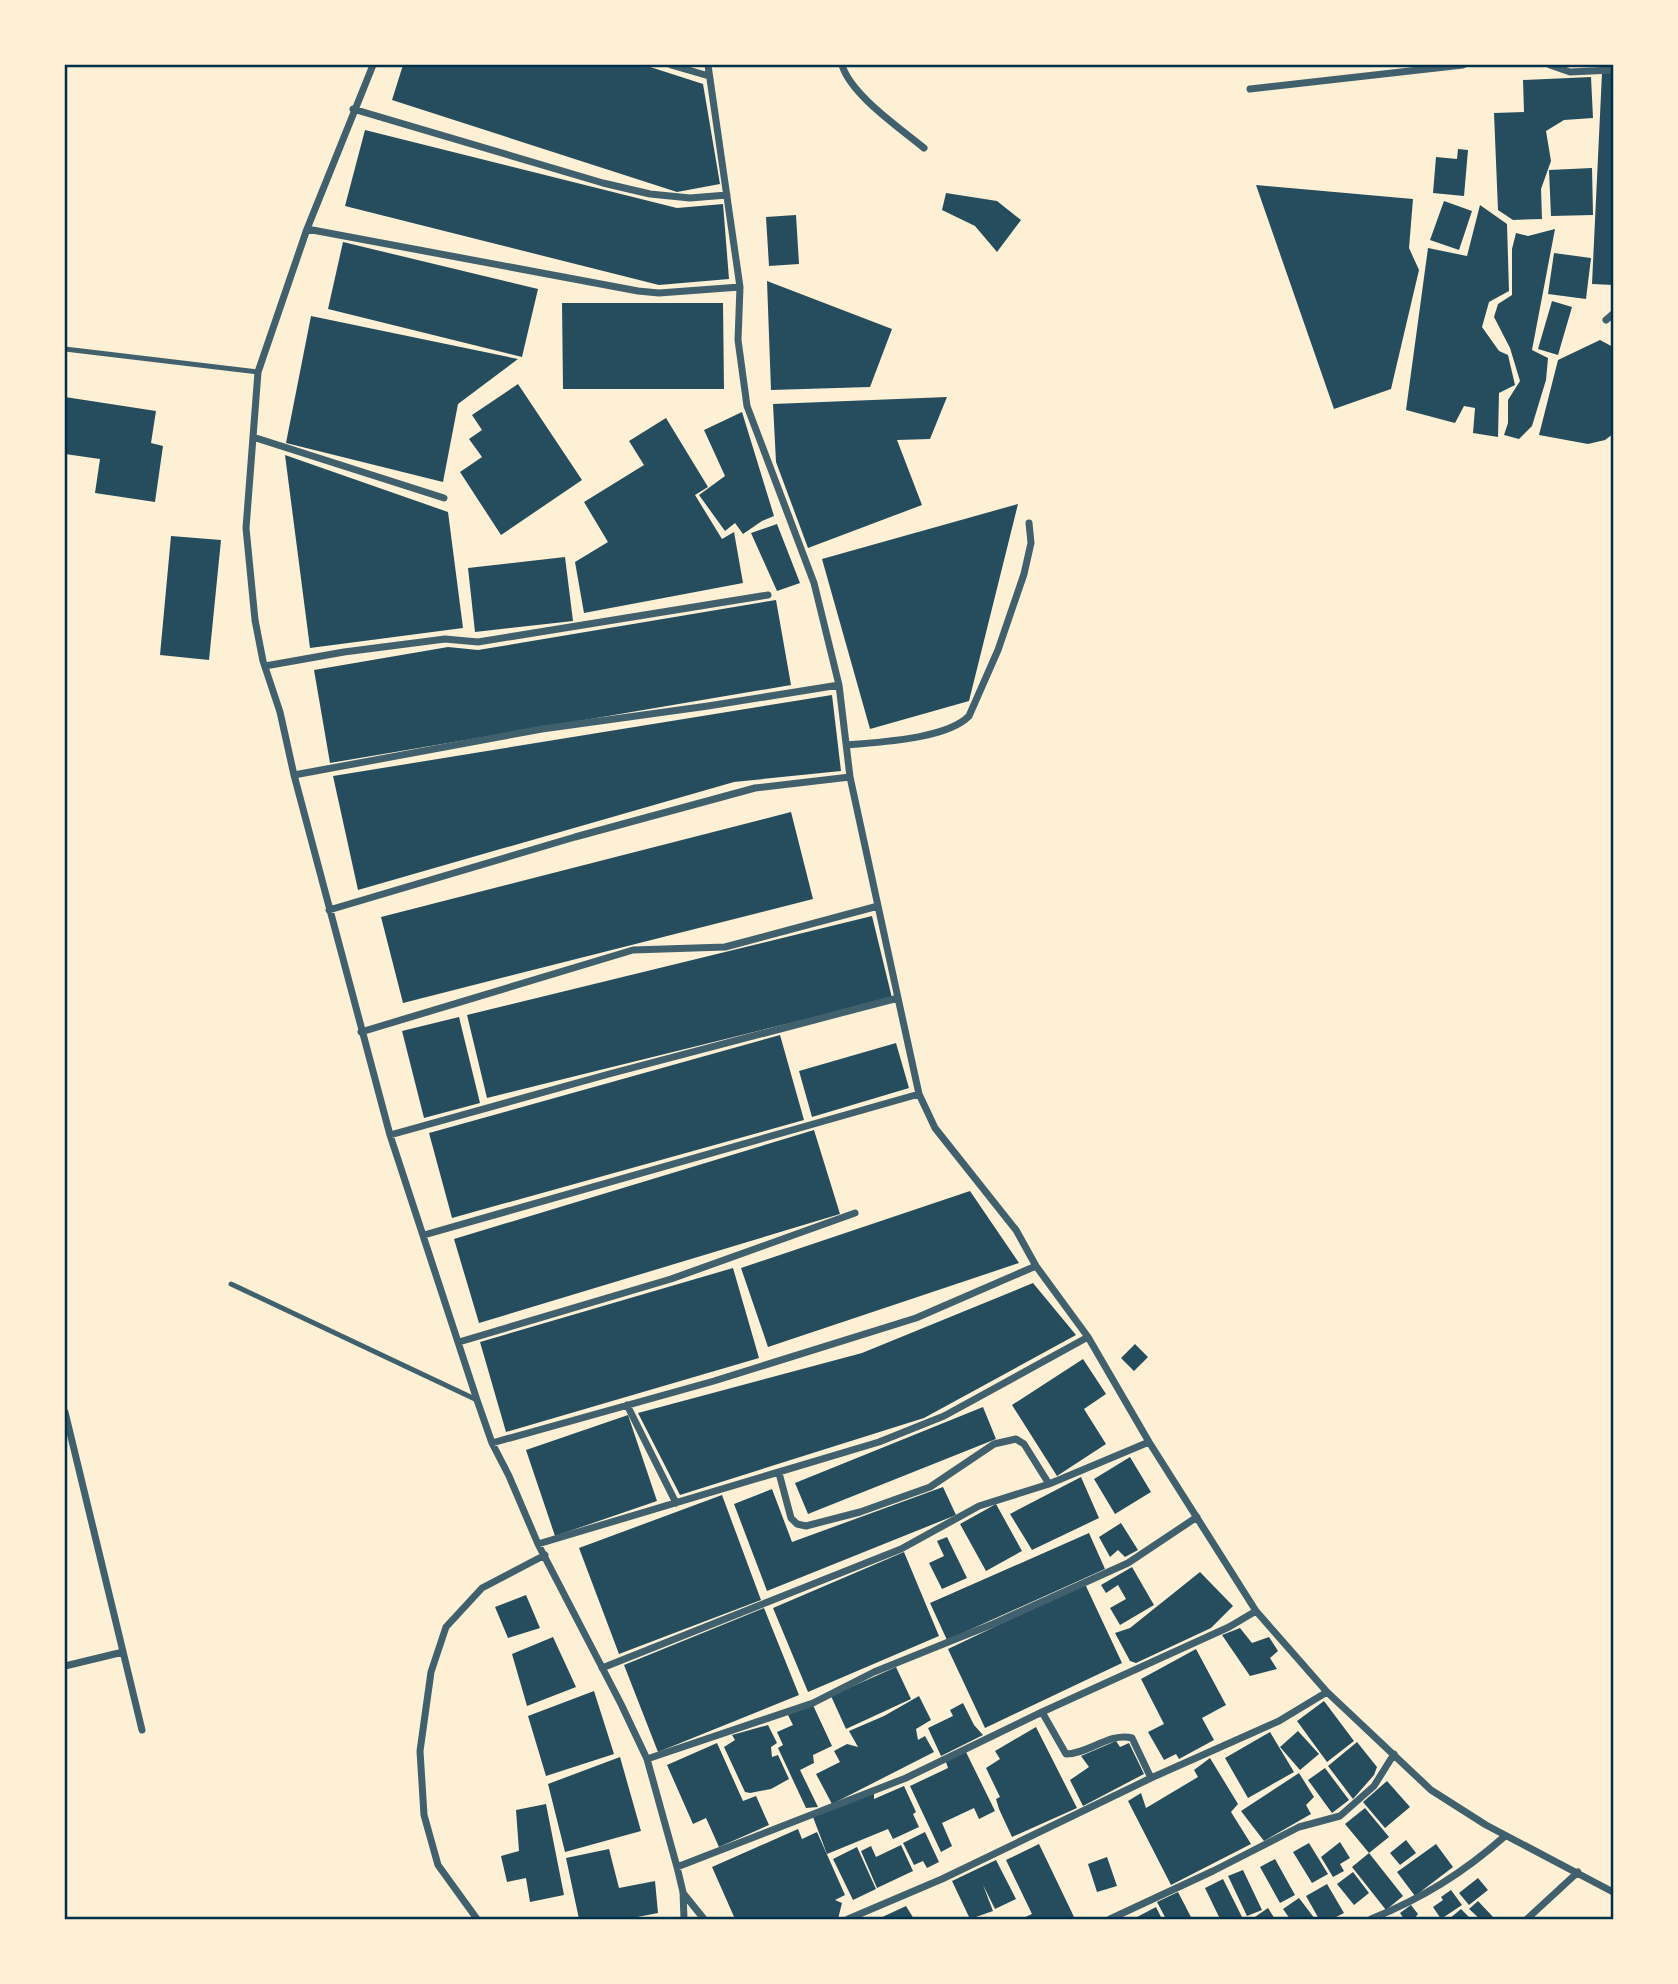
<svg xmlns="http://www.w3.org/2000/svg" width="1678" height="1984" viewBox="0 0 1678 1984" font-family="'Alegreya Sans',sans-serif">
<rect width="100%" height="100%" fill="#fdf0d5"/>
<path fill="#264d5e" d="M403,65H644L703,84L720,184L677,192L392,100Z
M1602,73H1613V285L1592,284Z
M1591,77L1593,118L1564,120L1546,131L1551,161L1541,189L1542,219L1513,220L1498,210L1494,113L1524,112L1523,80Z
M365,130L677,208L723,204L729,279L659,285L345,206Z
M1458,149L1468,150L1464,196L1433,193L1436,157L1457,159Z
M1592,168L1593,215L1551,216L1549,170Z
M1256,185L1413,199L1409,248L1419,270L1391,389L1334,409Z
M946,193L997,201L1021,220L997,252L975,226L942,210Z
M1444,201L1472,211L1459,250L1430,240Z
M1480,205L1507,224L1509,291L1489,302L1482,327L1499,351L1508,355L1515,385L1499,393L1498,437L1473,433L1475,408L1464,406L1455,423L1406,410L1428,248L1467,256Z
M796,215L799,264L769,266L766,217Z
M1555,229L1532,350L1548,358L1546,380L1532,426L1519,439L1504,435L1508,423V400L1520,381L1510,348L1494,317L1498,304L1512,295V249L1516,233L1528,236Z
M343,242L538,289L522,357L328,309Z
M1554,253L1591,258L1586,299L1548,294Z
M767,281L892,329L870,387L771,390Z
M1552,301L1572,307L1558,355L1538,349Z
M562,303H723L724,389H563Z
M311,316L518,359L458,404L443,482L286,443Z
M1600,340L1613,347V434L1605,440L1588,444L1539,435L1558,360Z
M518,384L582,480L501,535L460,472L482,457L469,439L482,430L472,415Z
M65,397L156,411L151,443L163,446L155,502L95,493L100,459L65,454Z
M947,397L930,439L897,440L922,505L808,548L776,462L773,404Z
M742,412L774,516L762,521L743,534L735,523L725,531L699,495L725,476L704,430Z
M666,418L708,487L695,495L722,539L734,532L743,583L584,613L575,562L608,542L584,502L644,465L629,441Z
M285,455L448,512L463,628L310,648Z
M1018,504L969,701L870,729L822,559Z
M777,524L800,583L777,591L751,533Z
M171,536L221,540L209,660L160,655Z
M565,557L573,621L475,632L468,568Z
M776,600L791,685L330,763L314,670L448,647L478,650Z
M832,695L841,771L734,782L358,890L333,776Z
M791,812L813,899L403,1003L381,917Z
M872,916L892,998L487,1098L467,1015Z
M459,1017L480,1103L424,1118L402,1031Z
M780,1035L804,1120L452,1218L429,1133Z
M896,1043L909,1088L812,1117L799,1071Z
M814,1130L840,1214L479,1323L454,1239Z
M970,1191L1019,1263L768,1347L741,1268Z
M733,1268L759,1358L506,1432L480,1342Z
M1033,1283L1076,1335L924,1418L680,1495L638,1413L862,1353Z
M1135,1344L1148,1357L1134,1371L1121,1358Z
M1083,1359L1106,1394L1084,1409L1106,1444L1057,1476L1012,1405Z
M983,1407L996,1439L808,1514L795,1483Z
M628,1415L657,1501L555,1536L526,1450Z
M1130,1457L1151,1492L1115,1514L1094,1479Z
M1081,1477L1099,1518L1032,1550L1010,1514Z
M943,1487L956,1515L767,1591L734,1504L772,1489L792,1542Z
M722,1495L761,1600L619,1654L579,1548Z
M996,1504L1022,1551L986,1571L960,1524Z
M1121,1523L1138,1550L1125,1557L1118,1550L1110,1557L1099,1537Z
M1089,1533L1105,1569L947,1640L930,1603Z
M947,1537L967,1578L942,1589L929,1563L944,1556L937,1541Z
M904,1552L939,1636L808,1692L773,1608Z
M1132,1567L1154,1605L1120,1625L1110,1608L1126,1599L1118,1585L1106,1593L1101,1585Z
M1200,1572L1233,1606L1211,1628L1136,1663L1130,1661L1115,1633L1130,1628Z
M1085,1584L1122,1663L985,1728L948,1649Z
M526,1595L540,1628L508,1638L495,1607Z
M764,1608L799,1695L658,1752L624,1665Z
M1240,1628L1252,1643L1269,1637L1278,1651L1270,1658L1277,1669L1250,1676L1222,1635Z
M553,1637L576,1687L527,1706L512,1654Z
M1196,1649L1226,1705L1202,1718L1214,1740L1179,1759L1176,1754L1164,1760L1148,1732L1164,1724L1141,1679Z
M896,1667L911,1699L846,1729L831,1696Z
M594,1691L614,1754L546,1776L528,1716Z
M919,1696L931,1720L916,1729L918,1740L925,1736L934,1752L832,1804L816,1774L840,1762L834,1751L847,1744L858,1747L849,1731L884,1716Z
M1324,1701L1354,1741L1327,1762L1297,1721Z
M812,1703L832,1746L813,1755L814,1763L800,1770L818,1807L806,1808L778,1748L783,1745L777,1732L793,1725L788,1715Z
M963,1703L974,1725L983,1735L941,1756L928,1728L953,1716L950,1710Z
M768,1725L777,1743L771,1747L772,1757L778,1755L789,1779L771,1789L750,1793L745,1792L724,1747L735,1740L732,1735Z
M1036,1727L1077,1808L1012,1837L999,1809L996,1799L1000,1797L986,1768L1000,1759L995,1751Z
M1298,1731L1319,1754L1300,1770L1280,1747Z
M1270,1732L1294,1772L1248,1798L1225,1758Z
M1116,1741L1120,1747L1129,1743L1144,1774L1083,1806L1070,1780L1089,1767L1081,1756Z
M1357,1742L1377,1767L1374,1775L1353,1799L1328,1766Z
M717,1743L743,1801L756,1796L769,1825L719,1847L706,1818L693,1824L667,1765Z
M965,1750L995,1811L979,1819L974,1808L942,1823L952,1846L941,1852L910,1786L948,1768L945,1759Z
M620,1757L641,1831L565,1852L548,1784Z
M1210,1758L1238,1804L1231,1812L1251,1844L1171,1885L1128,1801L1141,1793L1146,1808L1198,1777L1194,1770Z
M1325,1768L1349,1800L1332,1813L1308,1780Z
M1299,1773L1314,1797L1306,1805L1311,1814L1264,1841L1241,1811Z
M1387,1781L1410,1807L1385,1828L1363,1802Z
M904,1786L916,1812L913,1814L919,1827L893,1839L888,1829L827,1854L813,1817L874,1793V1799Z
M546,1804L564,1895L530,1902L526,1878L507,1882L501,1856L519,1851L516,1810Z
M1365,1808L1389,1837L1369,1853L1403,1896L1386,1910L1352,1867L1369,1853L1345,1824Z
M798,1829L802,1839L817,1832L845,1895L835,1900L842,1903L838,1919H735L712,1867Z
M925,1832L939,1862L927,1868L923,1861L914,1865L903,1843Z
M1406,1840L1416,1853L1400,1865L1390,1853Z
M1340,1842L1350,1858L1340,1864L1344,1871L1333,1877L1321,1857Z
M1309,1843L1328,1874L1312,1883L1293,1852Z
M1039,1844L1075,1919H1021L1032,1914L1006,1860Z
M1436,1844L1453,1867L1415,1896L1397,1872Z
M901,1845L913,1871L877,1888L861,1851L871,1846L876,1857Z
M857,1847L876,1889L853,1900L833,1859Z
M609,1849L619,1888L655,1881L658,1913L627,1919H579L566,1858Z
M1107,1857L1117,1886L1097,1892L1088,1864Z
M1275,1859L1295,1895L1280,1903L1260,1867Z
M996,1860L1016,1899L995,1909L983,1885L993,1911L970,1919L952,1881Z
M1243,1870L1262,1910L1247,1916L1228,1876Z
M1353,1872L1369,1893L1354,1905L1337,1884Z
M1478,1878L1488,1890L1469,1905L1459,1893Z
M1223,1879L1243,1919H1220L1205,1888Z
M1327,1884L1344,1913L1332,1919H1319L1306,1896Z
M1451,1890L1462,1905L1441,1919L1433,1907L1443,1900L1441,1897Z
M1178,1892L1192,1919H1166L1157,1902Z
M1299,1898L1315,1919H1290L1283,1909Z
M1478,1901L1494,1918L1493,1919H1480L1469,1909Z
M1411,1905L1418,1914L1414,1919H1404L1400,1913Z
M906,1906L914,1919H878Z
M1156,1907L1162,1919H1139L1137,1917Z
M1268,1908L1275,1919H1252Z
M1461,1909L1471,1919H1449Z"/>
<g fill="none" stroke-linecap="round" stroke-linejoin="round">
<path stroke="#3f606c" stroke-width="5" d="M65,349L258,372
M231,1284L477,1400"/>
<path stroke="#3f606c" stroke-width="7" d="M373,65L307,229L258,372L246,528L255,620L263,661L280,712L294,775L390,1135L477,1400L492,1443L509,1476L538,1544L621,1704L647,1759L677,1867L683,1892L684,1919
M671,65L709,76
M708,65L740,287L738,340L747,406L814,583L839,685L850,777L898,998L919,1094L935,1128L1016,1230L1036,1266L1088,1337L1149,1442L1256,1611L1327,1692L1431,1790L1486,1825L1613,1892
M842,65C851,95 900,128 924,148
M1550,65L1570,72L1613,70
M1250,89L1463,65
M353,109L603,183L650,194L690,198L727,195
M307,229L638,291L659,293L740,287
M1606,320L1613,314
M253,437L444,498
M265,666L344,652L445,639L478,642L768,595
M847,745C879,742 947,739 969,716L998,650L1024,574L1031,543L1029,523
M294,775L542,729L708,706L839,685
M329,910L575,837L755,788L850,777
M361,1032L633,950L725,947L878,906
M390,1135L609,1074L898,998
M424,1235L919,1094
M459,1342L671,1279L855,1213
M627,1405L676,1503
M65,1412L142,1730
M492,1443L714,1381L916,1318L1036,1266
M779,1473L791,1518L797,1524L806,1526L860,1512L930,1487L994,1444L1016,1439L1024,1444L1049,1484
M538,1544L879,1442L944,1416L1088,1337
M65,1666L123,1652
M602,1668L901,1549L979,1506L1049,1484L1149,1442
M1042,1712L1066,1754C1088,1754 1110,1732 1132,1738L1151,1778
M647,1759L813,1703L874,1672L993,1624L1128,1563L1197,1517
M677,1867L906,1778L1042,1712L1229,1627L1256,1611
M683,1893L704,1919
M477,1919L438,1865L424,1815L420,1751L431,1672L446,1627L482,1588L545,1555
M848,1919L942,1879L1151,1778L1279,1721L1327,1692
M1110,1919L1213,1871L1299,1827L1340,1816L1374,1786L1394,1754
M1371,1919C1423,1898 1463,1873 1505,1836
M1527,1919L1578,1872"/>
</g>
<rect width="1678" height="1984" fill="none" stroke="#fdf0d5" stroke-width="133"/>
<rect x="66" y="66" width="1546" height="1852" fill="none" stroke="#003049" stroke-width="2.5"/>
</svg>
